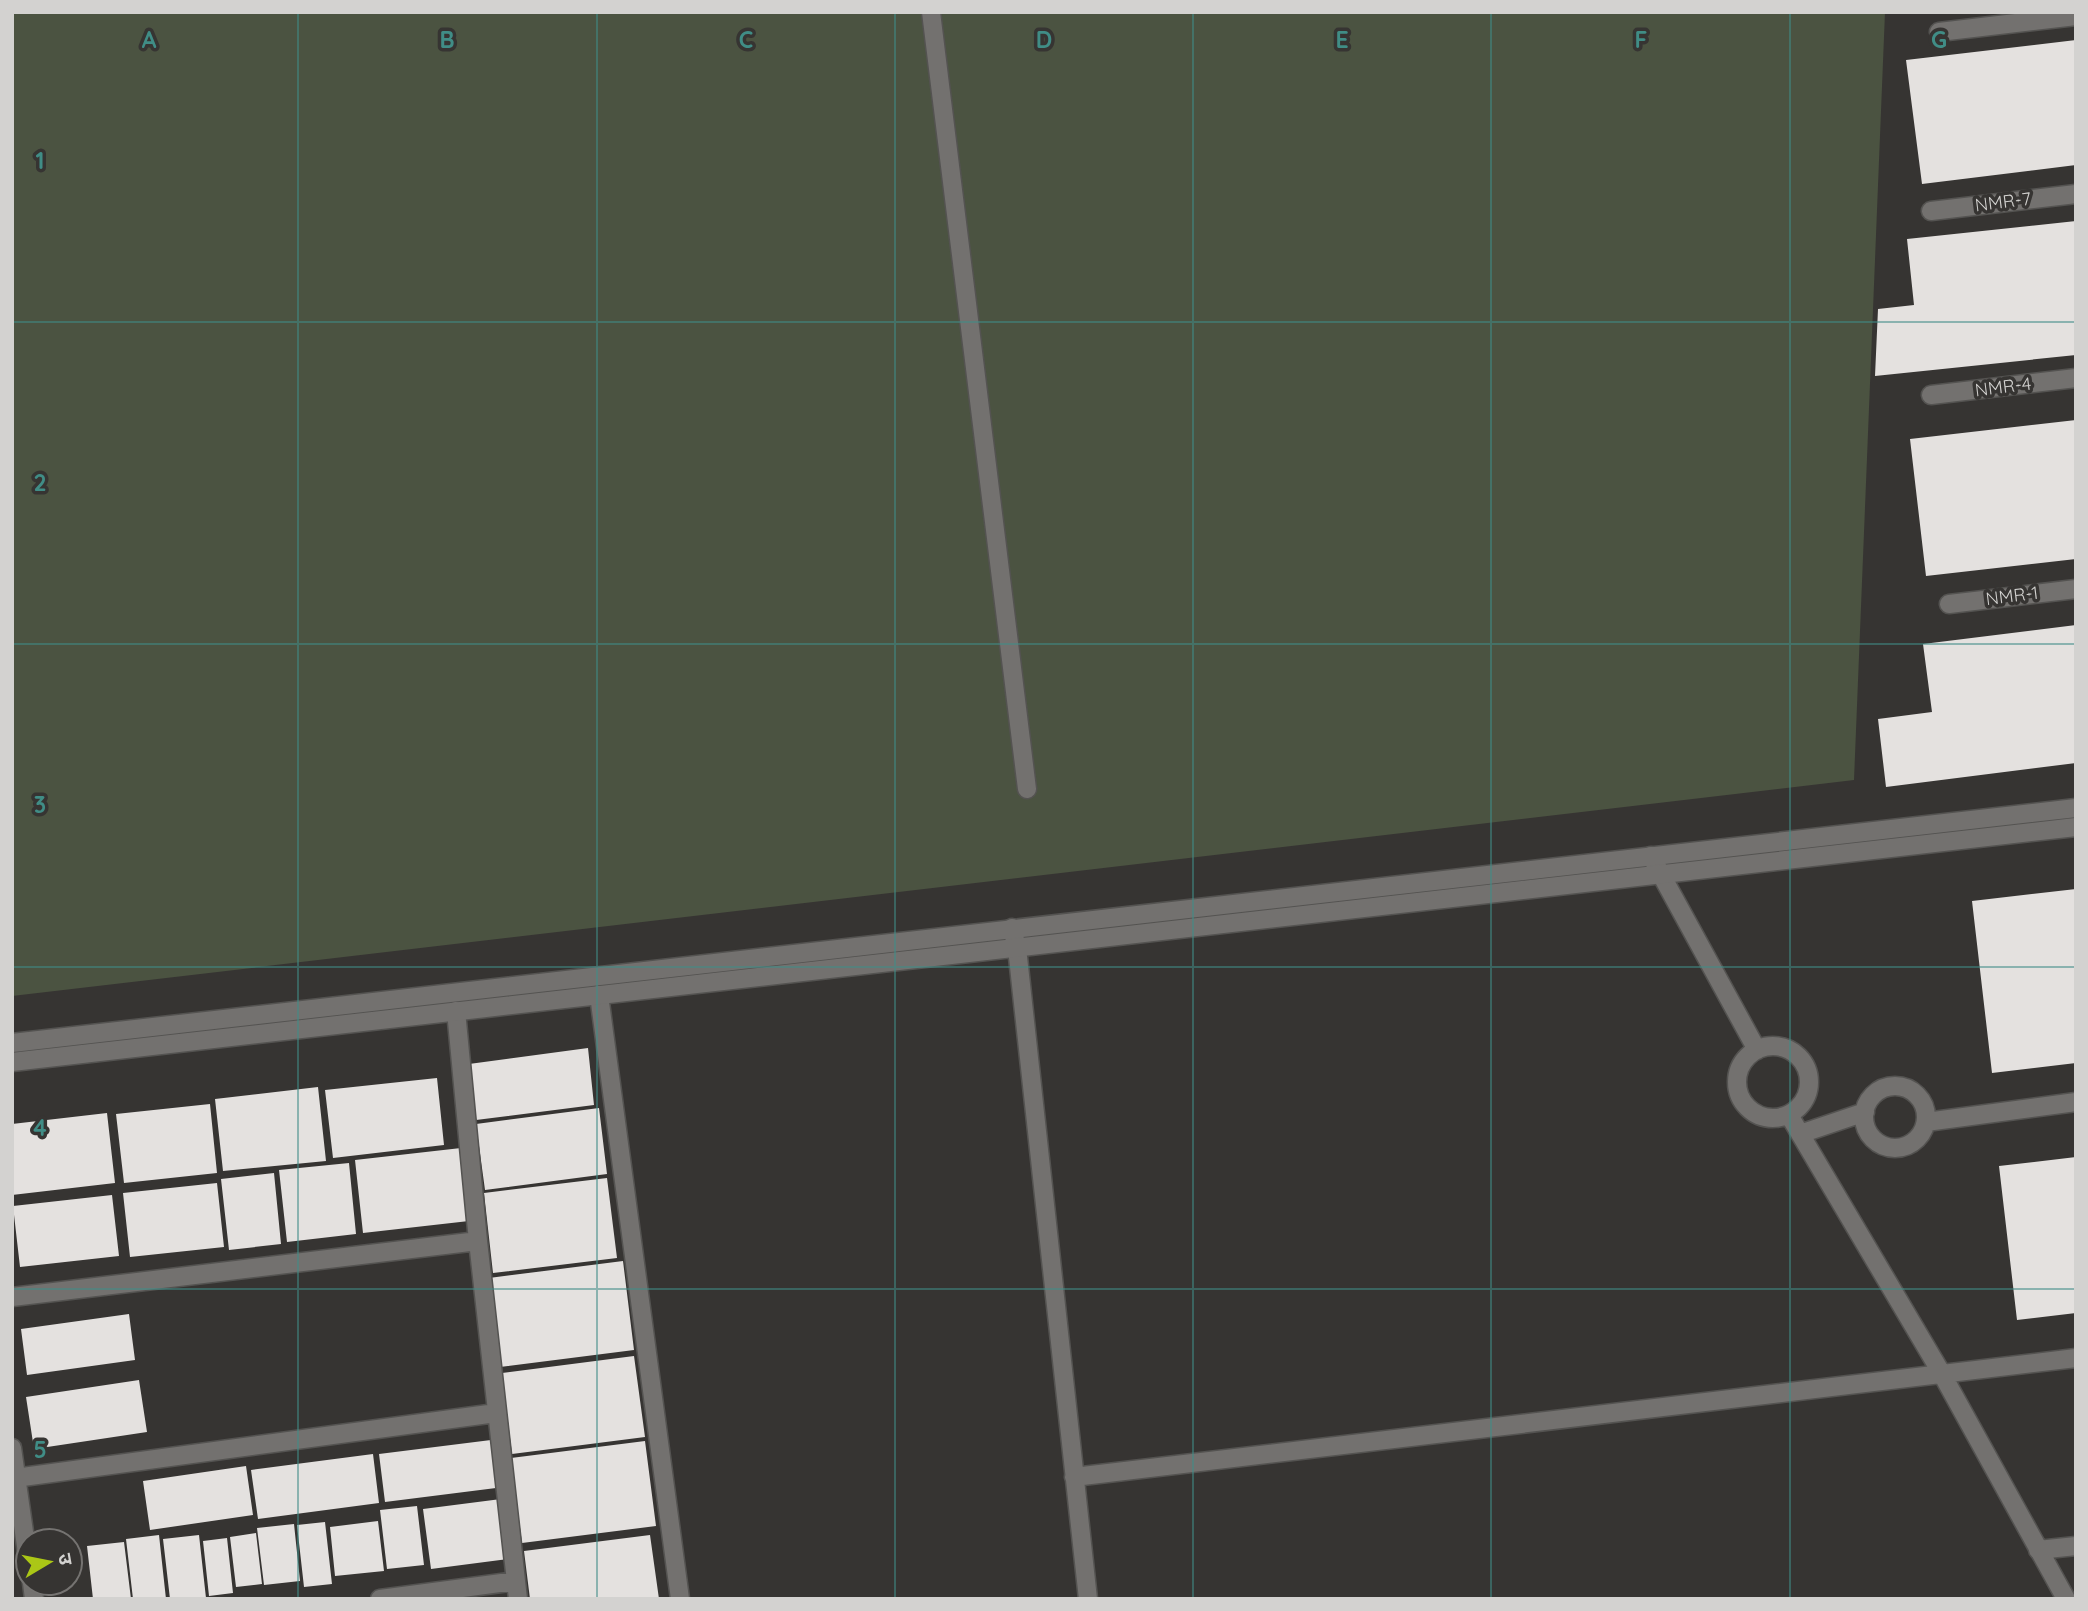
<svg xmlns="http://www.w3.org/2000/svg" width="2088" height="1611" viewBox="0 0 2088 1611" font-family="Quicksand,'Noto Sans Devanagari',sans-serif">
<rect width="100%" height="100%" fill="#363432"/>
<path fill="#4b5341" d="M12,12H1885L1854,780L12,996Z"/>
<path fill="#e4e1df" d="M2076,40V165L1922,184L1906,60Z
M2076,221V355L1875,376L1878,309L1914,305L1907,239Z
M2076,420V559L1926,576L1910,439Z
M2076,625V763L1886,787L1878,719L1932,712L1923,644Z
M2076,889V1063L1992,1073L1972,901Z
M588,1048L594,1105L476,1120L469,1064Z
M437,1078L444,1145L333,1158L325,1090Z
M318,1087L326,1161L223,1171L215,1099Z
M210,1104L217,1173L124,1183L116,1114Z
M599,1108L607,1174L485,1190L476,1124Z
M107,1113L115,1183L12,1195V1124Z
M461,1148L469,1221L363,1233L355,1160Z
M2076,1157V1313L2017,1320L1999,1166Z
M349,1163L356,1234L287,1242L279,1170Z
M274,1173L281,1244L229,1250L221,1179Z
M607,1178L617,1258L493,1273L484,1193Z
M217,1183L224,1247L130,1257L123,1193Z
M112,1195L119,1256L20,1267L13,1206Z
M623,1261L634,1350L500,1367L489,1278Z
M129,1314L135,1360L27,1375L21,1329Z
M634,1356L645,1437L512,1454L502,1373Z
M139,1380L147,1432L34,1449L26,1397Z
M491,1440L496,1488L385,1502L379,1454Z
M645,1441L656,1526L522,1543L511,1458Z
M373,1454L379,1503L258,1519L251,1470Z
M246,1466L253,1515L150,1530L143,1481Z
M501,1499L508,1559L431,1569L423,1509Z
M417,1506L424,1565L387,1569L380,1510Z
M378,1521L384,1571L335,1576L330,1527Z
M325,1522L332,1584L304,1587L297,1525Z
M294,1524L300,1581L264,1585L257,1528Z
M256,1533L262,1584L236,1587L230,1537Z
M159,1535L166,1599H133L126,1539Z
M199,1535L206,1598L170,1599L163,1539Z
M650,1535L659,1599H530L524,1551Z
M227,1538L233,1593L209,1596L203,1541Z
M124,1542L131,1599H93L87,1546Z"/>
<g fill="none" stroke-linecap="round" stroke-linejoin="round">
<g stroke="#545351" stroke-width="21">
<path id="minor" d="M931,12L1027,789
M1939,32L2076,16
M1931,211L2076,194
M1931,395L2076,378
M1949,604L2076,589
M1651,856L1757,1050
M1012,928L1017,948L1088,1599
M599,995L680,1599
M456,1011L478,1241L518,1599
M1737 1082a36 36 0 1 1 72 0a36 36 0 1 1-72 0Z
M1864 1117a31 31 0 1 1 62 0a31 31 0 1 1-62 0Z
M1789,1115L1942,1374L2066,1599
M1926,1122L2076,1102
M1800,1134L1865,1112
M12,1297L478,1241
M12,1448L28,1560
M1074,1477L2076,1358
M15,1478L496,1413
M2038,1550L2076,1546
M32,1583L34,1599
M380,1599L516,1581"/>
</g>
<g stroke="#545351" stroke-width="21">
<path id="tertiary" d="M12,1043L2076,808
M12,1062L2076,827"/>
</g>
<use href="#minor" stroke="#73716f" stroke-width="18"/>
<use href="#tertiary" stroke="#73716f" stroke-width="18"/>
</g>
<path fill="none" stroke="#408d86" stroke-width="2" stroke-opacity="0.55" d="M298,12V1599M597,12V1599M895,12V1599M1193,12V1599M1491,12V1599M1790,12V1599M12,322H2076M12,644H2076M12,967H2076M12,1289H2076"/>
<g text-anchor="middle" stroke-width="7" stroke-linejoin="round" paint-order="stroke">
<g font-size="18" fill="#d3d2d0" stroke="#363432">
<text transform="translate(2003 202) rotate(-7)" y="6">NMR-7</text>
<text transform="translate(2003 387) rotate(-7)" y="6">NMR-4</text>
<text transform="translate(2012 596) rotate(-7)" y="6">NMR-1</text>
</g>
</g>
<g font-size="23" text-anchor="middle" font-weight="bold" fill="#408d86" stroke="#363432" stroke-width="7" stroke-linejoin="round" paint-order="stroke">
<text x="149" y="48">A</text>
<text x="447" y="48">B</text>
<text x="746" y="48">C</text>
<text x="1044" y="48">D</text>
<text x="1342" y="48">E</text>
<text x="1641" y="48">F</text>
<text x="1939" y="48">G</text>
<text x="40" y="169">1</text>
<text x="40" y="491">2</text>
<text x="40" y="813">3</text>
<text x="40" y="1136">4</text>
<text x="40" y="1458">5</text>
</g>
<rect width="2088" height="1611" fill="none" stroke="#d3d2d0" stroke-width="28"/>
<g transform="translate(49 1562) rotate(80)"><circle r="33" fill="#363432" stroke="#757371" stroke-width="2"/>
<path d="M0-5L12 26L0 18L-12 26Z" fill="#abc716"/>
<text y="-10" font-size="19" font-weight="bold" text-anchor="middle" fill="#d3d2d0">उ</text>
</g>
</svg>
